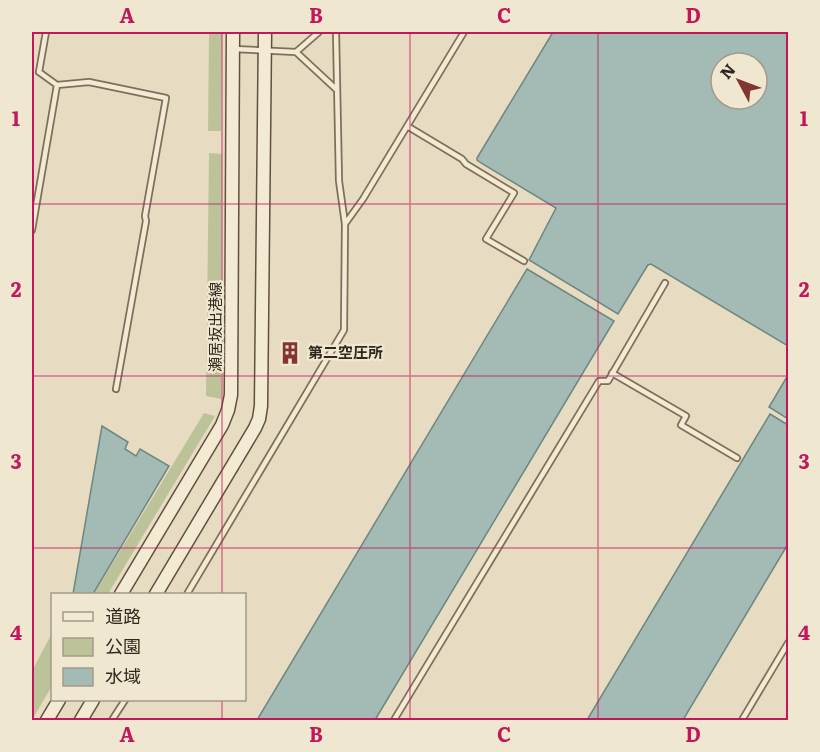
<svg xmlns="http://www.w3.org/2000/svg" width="820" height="752" viewBox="0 0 820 752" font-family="Literata,'Noto Sans JP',serif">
<rect width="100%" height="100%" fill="#e7dcc2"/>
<path fill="#bdc398" d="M209,32H222L221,131H208Z
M209,153L222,154L221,399L206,396Z
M204,413L215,416L108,594H94Z
M52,633V686L32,720V671Z"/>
<path fill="#a4bab4" stroke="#6c8780" stroke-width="1.5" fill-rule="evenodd" d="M553,32H788V346L651,264L648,265L646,268L618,314L529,260L556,208L481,163L477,160V158ZM721,63H757V99H721Z
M527,269L614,321L375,720H257Z
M788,375V419L769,407Z
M770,414L788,425V544L683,720H587Z
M102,426L128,442L125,449L136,456L140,449L169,466L93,594H73Z"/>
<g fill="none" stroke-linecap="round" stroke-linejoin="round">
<g stroke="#7e6f5b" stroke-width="8">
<path id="service" d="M319,32L296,52L337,90
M233,49L296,52
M39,72L46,32
M57,85L89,82L166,98L145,216L146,221L116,389
M407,126L462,159L466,164L514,193L486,239L524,261
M345,224L363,199L464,32
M32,230L57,85L39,72
M612,373L686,416L681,425L737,458
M187,594L344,330L345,224L339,181L336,32
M112,720L125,700
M394,720L599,381H608L665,283
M742,720L788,643"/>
</g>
<g stroke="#60503f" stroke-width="15">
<path id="secondary" d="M121,594L222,425L228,410L231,395L233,32
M156,594L255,428L259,419L261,406L265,32
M47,720L59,700
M81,720L93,700"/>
</g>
<use href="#service" stroke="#f3ead4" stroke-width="4.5"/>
<use href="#secondary" stroke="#f3ead4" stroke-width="12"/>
</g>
<path fill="none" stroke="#c2185b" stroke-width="1.5" stroke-opacity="0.55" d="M222,32V594M410,32V720M598,32V720M32,204H788M32,376H788M32,548H788M222,700V720"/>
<defs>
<g id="building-bare" transform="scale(1.8)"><path d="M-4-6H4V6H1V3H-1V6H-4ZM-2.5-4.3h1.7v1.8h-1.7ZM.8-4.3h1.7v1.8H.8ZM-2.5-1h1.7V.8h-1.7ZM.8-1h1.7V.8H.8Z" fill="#853434" stroke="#f0e7d0" stroke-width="2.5" paint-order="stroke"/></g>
</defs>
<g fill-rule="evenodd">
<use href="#building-bare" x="290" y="353"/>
</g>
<g text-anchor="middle" stroke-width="4.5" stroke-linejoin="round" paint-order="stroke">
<g font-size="15" fill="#30271e" stroke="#f0e7d0">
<text transform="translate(216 327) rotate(-90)" y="5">瀬居坂出港線</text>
</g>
<g font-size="15" font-weight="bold" fill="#30271e" stroke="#f0e7d0" text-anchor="start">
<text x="308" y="358">第二空圧所</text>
</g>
</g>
<rect width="820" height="752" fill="none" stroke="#f0e7d0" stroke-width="66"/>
<rect x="51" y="593" width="195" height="108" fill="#f0e7d0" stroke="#a39a89" stroke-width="1.5"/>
<rect x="63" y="612" width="30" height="9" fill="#f3ead4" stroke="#a39a89" stroke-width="1.5"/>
<text x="105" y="623" font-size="18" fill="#30271e">道路</text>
<rect x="63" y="638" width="30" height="18" fill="#bdc398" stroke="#a39a89" stroke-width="1.5"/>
<text x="105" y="653" font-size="18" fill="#30271e">公園</text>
<rect x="63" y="668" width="30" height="18" fill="#a4bab4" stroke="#a39a89" stroke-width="1.5"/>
<text x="105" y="683" font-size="18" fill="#30271e">水域</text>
<g transform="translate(739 81) rotate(311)"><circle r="28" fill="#f0e7d0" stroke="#a39a89" stroke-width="1.5"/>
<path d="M0-4.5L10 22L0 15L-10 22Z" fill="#853434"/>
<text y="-9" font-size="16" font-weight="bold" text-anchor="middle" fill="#30271e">N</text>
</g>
<rect x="33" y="33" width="754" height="686" fill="none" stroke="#c2185b" stroke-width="2"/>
<g font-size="20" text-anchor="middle" font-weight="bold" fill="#c2185b">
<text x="127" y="23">A</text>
<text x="316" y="23">B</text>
<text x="504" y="23">C</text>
<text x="693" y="23">D</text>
<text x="16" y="126">1</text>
<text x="804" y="126">1</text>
<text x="16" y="297">2</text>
<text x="804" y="297">2</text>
<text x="16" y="469">3</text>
<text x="804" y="469">3</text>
<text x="16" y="640">4</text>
<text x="804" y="640">4</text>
<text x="127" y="742">A</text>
<text x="316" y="742">B</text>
<text x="504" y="742">C</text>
<text x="693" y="742">D</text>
</g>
</svg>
